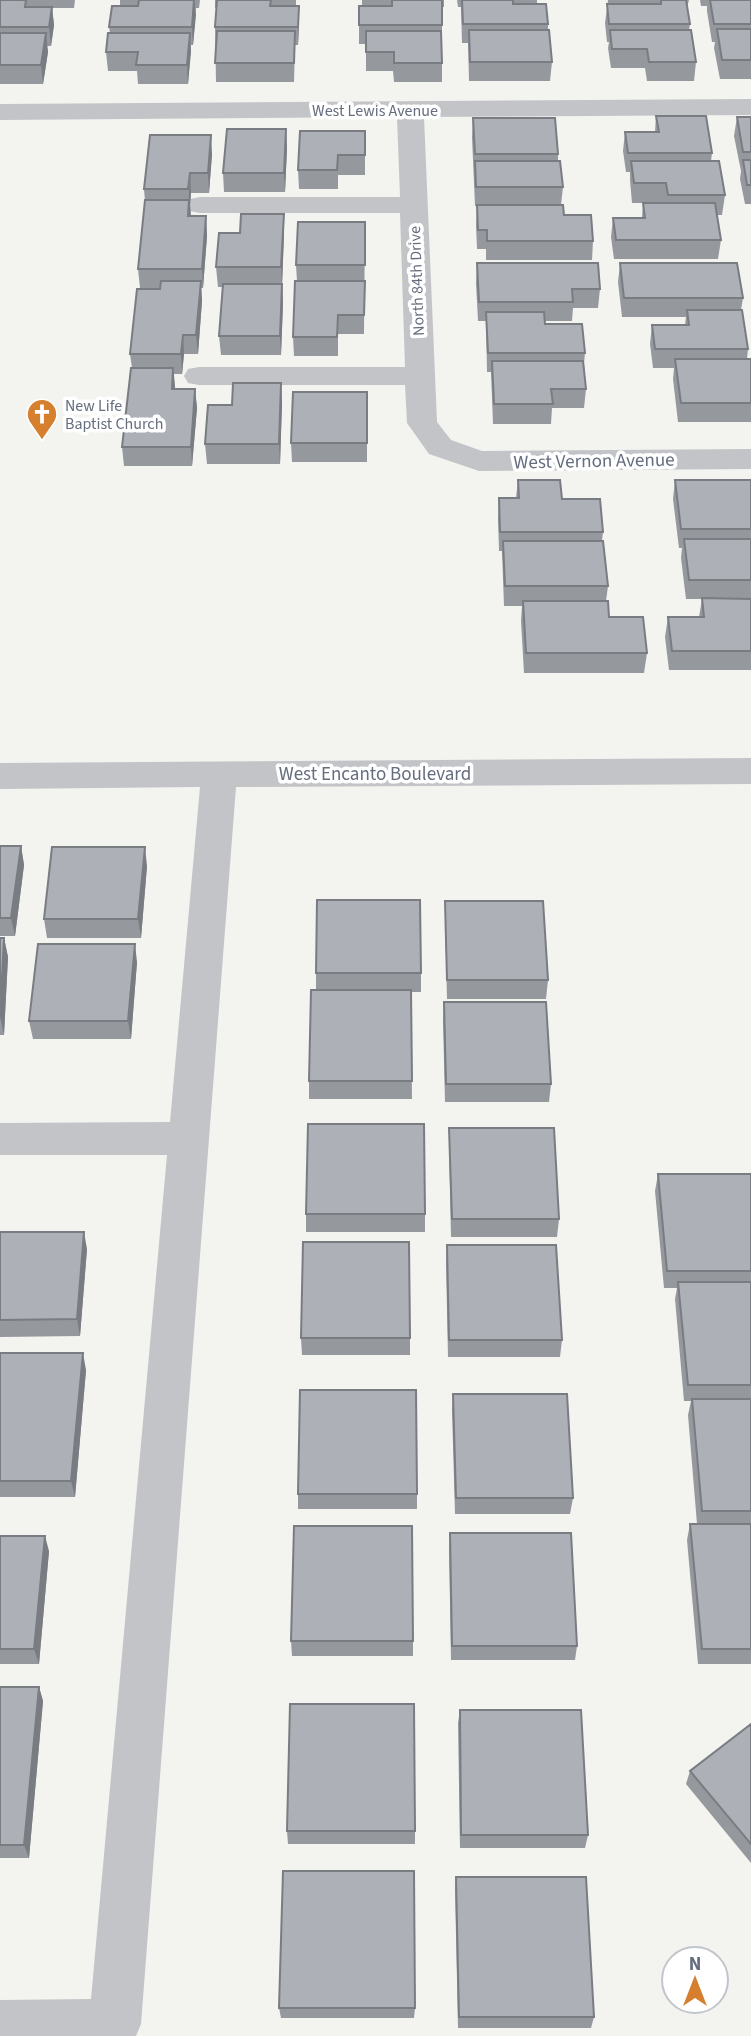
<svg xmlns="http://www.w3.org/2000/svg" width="751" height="2036" viewBox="0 0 751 2036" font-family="'Source Sans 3',sans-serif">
<rect width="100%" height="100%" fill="#f3f4f0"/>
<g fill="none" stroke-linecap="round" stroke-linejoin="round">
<path fill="#c2c4c8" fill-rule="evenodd" d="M751,99V115L424,117L437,422L451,440L482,451L751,449V469L479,471L429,454L407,423L405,385H199L188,383L184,376L188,369L199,367H405L400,213H200L190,211L186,205L190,199L200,197H400L397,117L0,120V104Z
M751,758V784L236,787L141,2024L136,2036H0V2000L91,1999L167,1155H0V1123L170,1122L200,787L0,789V763Z"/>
</g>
<path fill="#95989d" d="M0,0H75L74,8H52L54,25L51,46H47L48,52L43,84H0Z
M120,0H200L199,8H196L193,45H191L188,84H138L137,71H108L106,52L110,33L109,27L120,6Z
M215,0H296V6H299V25L298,45H295L294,82H216L215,27L217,8H215Z
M362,0H444V7H442V82H394L393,71H366V44H359V6H362Z
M457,0H537V4L548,24V30L552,62L550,81H469L468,43H462L461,7H458Z
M608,0H689L687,7L690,24L689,30L696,62L694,81H647L645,68H611L608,48L609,42H607L605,23Z
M700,0H751V79H720L714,48L715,42H712L707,11V6H701Z
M656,116L712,153L711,161L725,195L722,215H716L721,240L718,259H614L611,237L613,218H642L643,203H664H632L630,180V172H626L623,151L625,132H655Z
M737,117H751V204H745L740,179L741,171L734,136Z
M473,118L558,154V161L563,187L561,205L564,215L593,241L592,260H486V249H477L476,225L477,206H475L472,137Z
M286,129L287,148L285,192H224L223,173Z
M365,131V175H338V189H299L298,170Z
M212,154L209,193H191L190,205L191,216H206L207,236L203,288H201L202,301L198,354H184L182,374H174L175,389H195L197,408L192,466H124L122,447L132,368L130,354L160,288H140L138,269L145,201L144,189Z
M284,214V234L282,284L283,303L281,355H221L219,336L223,287H218L216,267L240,233Z
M365,222L364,334H338V356H294L293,337L297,281L296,265Z
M477,263L600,289L598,308H573L572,321H545V324L585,353L584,363L586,389L584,408H552L551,424H493L491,372H487L486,321H478L476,283Z
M620,263L743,298L741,310L748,349L747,359H751V422H678L673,379L674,368H653L650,344L652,325H685L686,317H622L618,282Z
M281,383L282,403L280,464H207L205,444L232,405Z
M367,392V462H292L291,443Z
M518,480L562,499L603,532L602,541L608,586L606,601L609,617L647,653L644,673H524L521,621L522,606H504L502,551H499L498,518L499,498H516Z
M675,480H751V670H669L665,637L668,617H699L702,599H686L681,558L682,548H679L673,499Z
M0,846H21L24,865L15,936H0Z
M147,866L141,938H47L44,919Z
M445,901L548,980L546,999H447L445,920Z
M0,938H4L8,957L4,1035H0Z
M137,962L131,1039H33L29,1021Z
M316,973H421V992H411L412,1099H309V1081L316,990Z
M444,1002L551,1084L549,1102H445L443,1020Z
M449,1128L559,1219L557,1237H451L449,1146Z
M658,1174H751V1664H698L687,1540L690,1524H697L688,1415L691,1401H684L675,1299L677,1288H664L655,1191Z
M306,1214H425V1232H306Z
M0,1232L87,1249L80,1336L0,1337Z
M447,1245L562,1340L560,1357H448L446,1262Z
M301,1338H410V1355H302Z
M0,1353L86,1370L75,1497H0Z
M453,1394L573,1498L570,1514H455L452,1410Z
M298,1494H417V1509H298Z
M450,1533L577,1646L575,1660H451L449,1548Z
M0,1536L49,1551L39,1664H0Z
M291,1641H413V1656H292Z
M0,1687H39L43,1701L29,1858H0Z
M460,1710L588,1835L585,1848H460L458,1723Z
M751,1724V1863L686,1784L690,1771Z
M287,1831H415V1844H288Z
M456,1877L594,2017L591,2028H458L455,1889Z
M279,2008H415L414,2018H281Z"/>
<path fill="#797c80" d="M194,0L196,15L193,45L192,27Z
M299,6V25L298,45V27Z
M52,7L54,25L51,46L49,27Z
M46,33L48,52L43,84L41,65Z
M190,33L191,52L188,84L187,65Z
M286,129L287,148L285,192L284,173Z
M211,135L212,154L209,193L208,173Z
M190,173L191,193L190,205L191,219L188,216Z
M284,214V234L282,287L281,267Z
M206,216L207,236L203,288L202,269Z
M201,281L202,301L198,354L196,335Z
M282,284L283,303L281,355L280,336Z
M183,335L184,354L182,374L181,354Z
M173,368L175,387L173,408L172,389Z
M281,383L282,403L280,464L279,444Z
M195,389L197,408L192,466L191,447Z
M21,846L24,865L15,936L11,918Z
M145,847L147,866L141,938L138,919Z
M4,938L8,957L4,1035L0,1016Z
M135,944L137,962L131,1039L128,1021Z
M84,1232L87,1249L80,1336L77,1319Z
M83,1353L86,1370L75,1497L71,1481Z
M45,1536L49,1551L39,1664L34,1649Z
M39,1687L43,1701L29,1858L24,1845Z"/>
<path fill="#adb1b7" stroke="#797c80" stroke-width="2" d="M0,0H26L25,7H52L49,27H0Z
M139,0H194L192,27H109L112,6H138Z
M217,0H271L270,6H299L298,27H215Z
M392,0H442V25H359V6H392Z
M462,0H513V4H546L548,24H463Z
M661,0H686L690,24H609L607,4H661Z
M710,0H751V24H714Z
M717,29H751V60H722Z
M469,30H549L552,62H470Z
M610,30H691L696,62H649L647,49H612Z
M217,31H295L294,63H215Z
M366,31H441L442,63H394V52H366Z
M0,33H46L41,65H0Z
M108,33H190L187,65H136L138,52H106Z
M656,116H706L712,153H628L625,132H659Z
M737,117H751V152H743Z
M473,118H555L558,154H475Z
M227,129H286L284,173H223Z
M300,131H365V155H338L337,170H298Z
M150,135H211L208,173H190L188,189H144Z
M743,160H751V185H747Z
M475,161H560L563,187H476Z
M631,161H719L725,195H668L666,183H634Z
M145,200H189L188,216H206L202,269H138Z
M643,203H715L721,240H616L613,218H645Z
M477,205H563L564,215H591L593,241H487V230H478Z
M241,214H284L281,267H216L219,233H240Z
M298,222H365V265H296Z
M477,263H598L600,289H572L573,302H479Z
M620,263H737L743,298H624Z
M161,281H201L196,335H183L181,354H130L137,289H160Z
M295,281H365L364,315H338L337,337H293Z
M223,284H282L280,336H219Z
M687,310H742L748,349H655L652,325H689Z
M486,312H544L545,324H582L585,353H488Z
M675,359H751V403H681Z
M492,361H583L586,389H551L553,404H494Z
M131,368H173L172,389H195L191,447H122Z
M233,383H281L279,444H205L208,405H232Z
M293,392H367V443H291Z
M518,480H560L562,499H600L603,532H500L499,498H519Z
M675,480H751V529H681Z
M684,539H751V580H689Z
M503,541H603L608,586H505Z
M702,598L751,599V651H672L668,617H704Z
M523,601H608L609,617H643L647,653H526Z
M0,846H21L11,918H0Z
M52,847H145L138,919H44Z
M317,900H420L421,973H316Z
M445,901H543L548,980H447Z
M0,938H4L0,1016Z
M38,944H135L128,1021H29Z
M311,990H411L412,1081H309Z
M444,1002H546L551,1084H446Z
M308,1124H424L425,1214H306Z
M449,1128H554L559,1219H452Z
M658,1174H751V1271H667Z
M0,1232H84L77,1319L0,1320Z
M303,1242H409L410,1338H301Z
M447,1245H556L562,1340H449Z
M678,1282H751V1385H688Z
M0,1353H83L71,1481H0Z
M300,1390H416L417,1494H298Z
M453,1394H567L573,1498H456Z
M692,1399H751V1511H702Z
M690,1524H751V1649H702Z
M294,1526H412L413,1641H291Z
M450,1533H571L577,1646H452Z
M0,1536H45L34,1649H0Z
M0,1687H39L24,1845H0Z
M290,1704H414L415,1831H287Z
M460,1710H581L588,1835H461Z
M751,1724V1844L690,1771Z
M283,1871H414L415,2008H279Z
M456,1877H586L594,2017H459Z"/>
<defs>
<g id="church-pin" transform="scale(1.575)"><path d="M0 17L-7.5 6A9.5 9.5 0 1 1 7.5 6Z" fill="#d67f2f" stroke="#fff"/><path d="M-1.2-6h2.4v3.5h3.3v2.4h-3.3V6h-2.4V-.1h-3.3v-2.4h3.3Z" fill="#fff"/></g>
</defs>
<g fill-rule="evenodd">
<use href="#church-pin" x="42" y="414"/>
</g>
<g text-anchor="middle" stroke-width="7" stroke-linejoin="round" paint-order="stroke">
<g font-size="16" fill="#656d7f" stroke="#fff">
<text x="375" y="116">West Lewis Avenue</text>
<text transform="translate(416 281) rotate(-92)" y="6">North 84th Drive</text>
</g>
<g font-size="16" fill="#656d7f" stroke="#fff" text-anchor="start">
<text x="65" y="411">New Life<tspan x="65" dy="18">Baptist Church</tspan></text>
</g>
<g font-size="19" fill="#656d7f" stroke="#fff">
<text transform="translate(594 460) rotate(-1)" y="7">West Vernon Avenue</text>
<text x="375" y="780">West Encanto Boulevard</text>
</g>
</g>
<g transform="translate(695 1980)"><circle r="33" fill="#ffffff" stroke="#c1c5cc" stroke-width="2"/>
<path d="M0-5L12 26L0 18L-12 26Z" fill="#d67f2f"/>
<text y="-10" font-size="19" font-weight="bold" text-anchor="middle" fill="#656d7f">N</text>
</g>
</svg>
